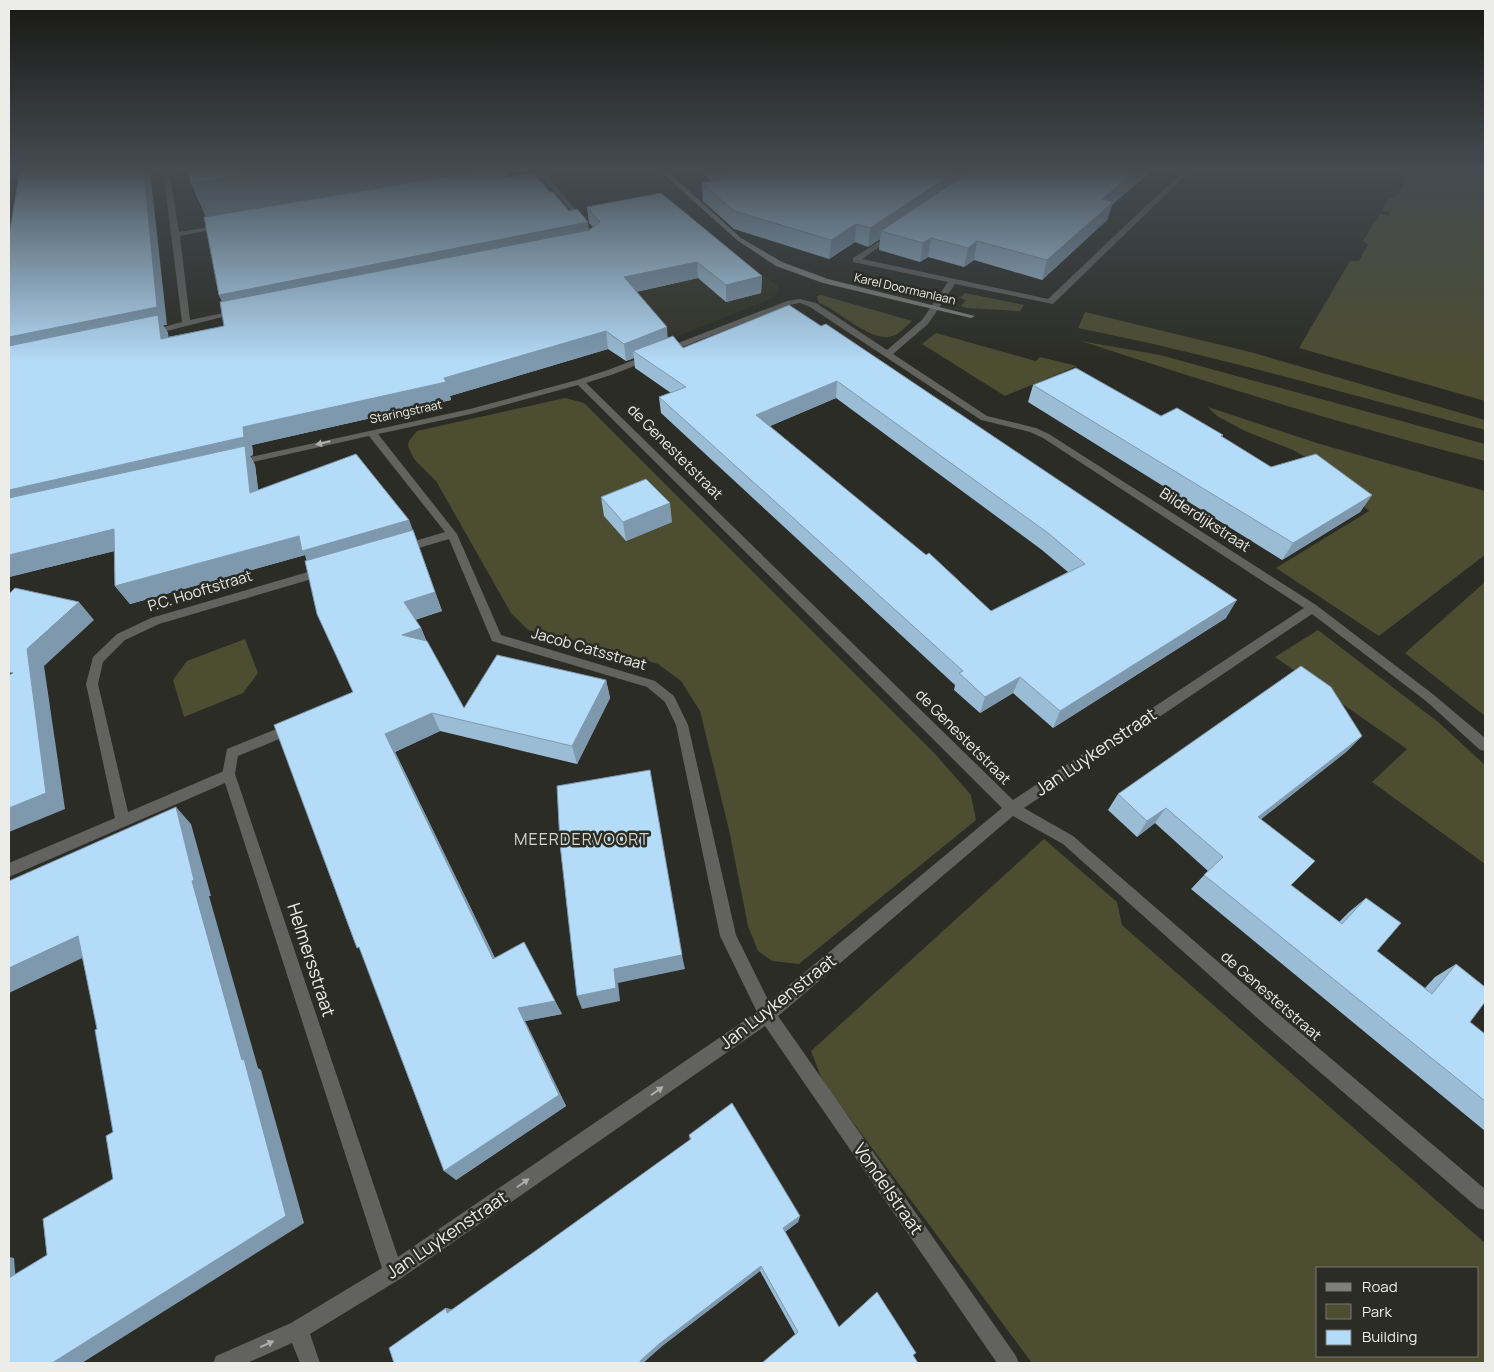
<svg xmlns="http://www.w3.org/2000/svg" width="1494" height="1372" viewBox="0 0 1494 1372" font-family="Manrope,sans-serif">
<rect width="100%" height="100%" fill="#2b2c25"/>
<path fill="#333427" d="M702,232L778,286L779,290L773,298L661,343L572,258Z"/>
<path fill="#4c4d31" fill-rule="evenodd" d="M1407,170H1485V401L1299,348L1350,261H1359L1368,244L1363,241L1380,214L1388,216L1389,212L1382,211L1389,198H1395L1403,185L1400,182Z
M965,293L1024,305L1020,311L967,308L961,306L966,300L960,298Z
M821,295L912,321C907,325 902,331 897,334C875,348 840,310 819,303L817,296Z
M1085,312L1254,353L1485,420V430C1350,395 1215,355 1078,328Z
M936,333L1036,361L1040,357L1077,366L1005,396L922,344Z
M1081,341L1160,355L1485,444V461C1349,426 1215,385 1081,341Z
M565,398L584,403L936,755L971,795L976,820L799,964L772,961L758,951L748,926L729,830L700,711L681,681L658,664L614,650L528,630L511,613L436,481L414,459L408,446L409,441L417,431Z
M1208,407L1320,444L1485,491V555L1379,636L1276,568L1369,511L1313,461L1293,450L1245,431L1217,416Z
M1485,582V716L1405,653Z
M1318,630L1438,722L1485,765V864L1372,782L1407,749L1275,657Z
M245,639L258,673L243,693L184,717L173,680L187,661Z
M1044,839L1117,902L1122,925L1485,1243V1363H1032L823,1082L811,1051ZM1318,1268H1478V1356H1318Z"/>
<g fill="none" stroke-linecap="round" stroke-linejoin="round">
<path fill="#62625f" fill-rule="evenodd" d="M291,723L296,724L298,728L296,732L238,756L234,779L229,781L224,779L222,775L227,749Z"/>
<path fill="#62625f" fill-rule="evenodd" d="M163,170H169L179,232L222,225L225,227L180,236L190,320L238,310L242,312L151,335H148V331L182,322Z
M542,170L586,222V224H582L540,174L518,178L515,176Z
M1184,170H1191L1053,304L955,284L928,324L893,354L987,416L1036,428L1049,434L1316,605L1434,695L1485,738V751L1480,750L1426,701L1312,614L1024,808L1073,836L1276,1012L1485,1189V1210L1478,1208L1264,1024L1063,844L1013,816L778,1016L1016,1356L1019,1363H997L765,1026L400,1279L310,1334L320,1363H300L292,1343L247,1363H213L216,1356L291,1323L382,1268L225,783L9,877V863L115,818L86,684L93,657L117,634L151,618L325,567L331,571L329,574L159,624L125,640L103,662L98,684L128,812L224,771L229,769L234,771L398,1257L757,1012L720,936L676,725L665,702L647,687L492,641L449,539L402,553L397,549L398,546L445,532L369,436L235,466L230,463L232,461L470,409L577,380L608,370L787,301L800,299L816,303L887,350L922,320L948,282L853,262V258L891,234L896,235L862,259L1048,299ZM800,303L810,307L981,420L1030,432L1043,438L1304,608L1013,800L586,383L614,374L789,305ZM578,385L1002,808L769,1002L736,935L688,725L674,696L655,681L501,635L457,534L378,434L471,414Z"/>
<path fill="#80817c" fill-rule="evenodd" d="M659,170H666L741,238L782,262L828,279L975,316L971,318L823,283L776,266L737,240Z"/>
</g>
<path fill="#9bbcd5" fill-rule="evenodd" d="M188,170H507V174H506V177L550,192L589,230L593,227L589,223L587,207L762,276L761,293L726,302L698,278L636,292L668,338L683,348L789,305L1226,618L1053,728L1013,693L980,713L954,690L955,685L661,413L659,397L671,393L635,368L634,358L626,361L608,349L450,396L451,400L252,445L253,455L250,456L255,465L258,490L409,520L442,611L415,620L421,628L426,640L464,708L606,680L610,698L577,764L440,731L395,752L495,958L555,1001L562,1014L525,1021L566,1106L456,1180L353,692L307,561L305,555L130,604L115,586L114,551L9,577V235L167,325H163L168,333V337L224,326L222,301L219,295L206,217L191,183ZM836,398L1042,550L1068,572L991,611L770,426Z
M699,170H1152L1112,205L1107,220L1042,280L974,260L964,267L928,257L920,262L879,250L880,239L868,247L855,242L829,259L734,229L703,201L702,183L712,181Z
M1033,385L1161,416L1223,435L1222,437L1271,467L1372,495L1360,512L1282,560L1028,402Z
M601,497L672,522L626,541L604,516Z
M1362,736L1346,752L1261,819L1291,885L1339,922L1349,912L1366,898L1377,951L1425,988L1435,977L1456,964L1470,1022L1485,1034V1131L1191,889L1208,871L1155,823L1137,837L1108,810L1118,794Z
M689,1135L800,1216L798,1222L785,1232L839,1327L877,1292L916,1353L795,1334L760,1271L662,1346L644,1362L394,1363L446,1308L453,1310L534,1252L690,1140Z"/>
<path fill="#7e99ae" d="M144,170H150L167,325H163L168,333L171,357L161,339L9,357V337Z
M275,170H507V174H506L507,182L210,225L191,183Z
M958,170H981L881,231L880,239L868,247L870,228Z
M1137,170H1152L1112,205L1107,220L1042,280L1047,260L1102,199Z
M588,222L590,237L226,311L219,295Z
M856,224L855,242L829,259L831,240Z
M931,238L928,257L920,262L923,243Z
M977,241L974,260L964,267L968,248Z
M697,262L698,278L626,294L624,277Z
M762,276L761,293L726,302V285Z
M667,327L668,345L633,351L634,358L626,361L624,344Z
M606,331L608,349L450,396L451,400L252,445L253,455L250,456L255,465L261,511L250,493L9,512V490L243,427L444,378Z
M837,381L836,398L756,432V415Z
M1372,495L1360,512L1282,560L1293,543Z
M670,503L672,522L626,541L623,522Z
M409,520L442,611L413,620L312,569L305,555L130,604L115,586L299,536Z
M114,529L127,548L9,577V555Z
M1237,600L1226,618L1053,728L1060,711Z
M79,602L94,620L44,666L65,809L9,832V808L27,649Z
M421,628L429,647L402,635Z
M1020,677L1013,693L980,713L985,697Z
M606,680L610,698L577,764L572,746Z
M432,713L440,731L395,752L502,973L493,959L385,734Z
M1362,736L1346,752L1245,832L1258,817Z
M176,807L191,824L211,896H209L258,1068L261,1070L304,1223L82,1363H52L242,1060L192,881Z
M1166,808L1155,823L1137,837L1147,821Z
M78,936L99,950L9,993V968Z
M682,955L685,969L618,983L620,1001L582,1009L577,996L614,969Z
M555,1001L562,1014L525,1021L566,1106L456,1180L444,1171L518,1008Z
M800,1216L798,1222L782,1234L783,1228Z
M9,1257L14,1258L17,1294L9,1293Z
M761,1266L760,1271L662,1346L644,1362L645,1363H641L640,1361L659,1344Z
M446,1308L458,1311L447,1313Z"/>
<path fill="#b4dbf8" stroke="#7e99ae" fill-rule="evenodd" d="M20,170H144L157,307L9,337V235Z
M188,170H275L191,183Z
M486,170H504V178L533,173L550,192H553L569,211L577,209L588,222L219,295L204,217Z
M720,170H958L870,228L856,224L831,240L734,211L702,183L730,178Z
M972,170H1137L1102,199L1113,202L1047,260L977,241L968,248L931,238L923,243L881,231Z
M661,193L762,276L726,285L697,262L624,277L667,327L624,344L606,331L444,378L446,382L243,427L244,437L9,490V346L158,315L161,339L224,326L220,302L589,230L600,222L587,207Z
M789,305L821,326L826,324L1237,600L1060,711L1020,677L985,697L959,673L963,671L659,397L686,387L633,351L673,336L683,348ZM837,381L1048,533L1085,564L991,611L929,553L926,555L756,415Z
M1076,368L1161,416L1177,408L1223,435L1221,436L1271,467L1316,454L1372,495L1293,543L1033,385Z
M245,446L250,493L356,454L409,520L302,551L299,536L115,586L114,529L9,555V498Z
M646,479L670,503L623,522L601,497Z
M413,530L435,592L404,602L421,628L402,635L427,641L464,708L497,655L606,680L572,746L432,713L385,734L493,959L524,942L555,1001L518,1008L559,1095L444,1171L359,947L357,948L335,889L274,725L353,692L317,614L305,561Z
M15,588L79,602L27,649L46,793L9,808V675L13,673L9,672V594Z
M1301,666L1331,687L1362,736L1258,817L1315,861L1291,885L1342,924L1366,898L1401,923L1377,951L1432,994L1456,964L1485,987V1002L1470,1022L1485,1034V1101L1204,875L1223,857L1166,808L1147,821L1118,794Z
M650,770L682,955L614,969L616,988L577,996L560,844L557,786Z
M176,807L194,880L192,881L242,1060L244,1059L286,1216L52,1363H9V1278L47,1255L43,1219L113,1179L106,1136L113,1132L95,1030L97,1029L78,936L9,968V881Z
M732,1103L800,1216L783,1228L839,1327L877,1292L916,1353L913,1355L918,1363H762L798,1332L761,1266L659,1344L640,1361L641,1363H394L389,1348L446,1308L447,1313L534,1252L691,1139L689,1135Z"/>
<defs><path id="oneway-solid" d="M-6-.8H1V-3.2L6.5 0L1 3.2V.8H-6Z" transform="scale(1.25)"/></defs>
<g fill="#aeaeaa">
<use href="#oneway-solid" transform="translate(323 443) rotate(167)"/>
<use href="#oneway-solid" transform="translate(657 1091) rotate(-35)"/>
<use href="#oneway-solid" transform="translate(523 1183) rotate(-35)"/>
<use href="#oneway-solid" transform="translate(267 1344) rotate(-24)"/>
</g>
<linearGradient id="sky" x2="0" y2="1"><stop stop-color="#181814"/><stop offset="0.47" stop-color="#444b51"/><stop offset="1" stop-color="#444b51" stop-opacity="0"/></linearGradient>
<rect width="1494" height="362" fill="url(#sky)"/>
<g text-anchor="middle" stroke-width="5" stroke-linejoin="round" paint-order="stroke">
<g font-size="12" fill="#ecece8" stroke="#2b2c25">
<text transform="translate(905 289) rotate(13)" y="4">Karel Doormanlaan</text>
<text transform="translate(406 412) rotate(-12)" y="4">Staringstraat</text>
</g>
<g font-size="15" fill="#ecece8" stroke="#2b2c25">
<text transform="translate(675 452) rotate(45)" y="5">de Genestetstraat</text>
<text transform="translate(1205 520) rotate(33)" y="5">Bilderdijkstraat</text>
<text transform="translate(200 591) rotate(-17)" y="5">P.C. Hooftstraat</text>
<text transform="translate(589 649) rotate(16)" y="5">Jacob Catsstraat</text>
<text transform="translate(963 737) rotate(45)" y="5">de Genestetstraat</text>
<text transform="translate(1271 996) rotate(41)" y="5">de Genestetstraat</text>
</g>
<g font-size="16" letter-spacing="1" fill="#d6d6ce" stroke="#2b2c25">
<text x="582" y="845">MEERDERVOORT</text>
</g>
<g font-size="18" fill="#ecece8" stroke="#2b2c25">
<text transform="translate(1096 752) rotate(-34)" y="6">Jan Luykenstraat</text>
<text transform="translate(311 960) rotate(72)" y="6">Helmersstraat</text>
<text transform="translate(778 1002) rotate(-38)" y="6">Jan Luykenstraat</text>
<text transform="translate(888 1189) rotate(55)" y="6">Vondelstraat</text>
<text transform="translate(447 1235) rotate(-34)" y="6">Jan Luykenstraat</text>
</g>
</g>
<rect width="1494" height="1372" fill="none" stroke="#ecece8" stroke-width="20"/>
<rect x="1316" y="1267" width="162" height="90" fill="#2b2c25" stroke="#787973"/>
<rect x="1326" y="1283" width="25" height="8" fill="#80817c" stroke="#787973"/>
<text x="1362" y="1292" font-size="15" fill="#ecece8">Road</text>
<rect x="1326" y="1304" width="25" height="15" fill="#4c4d31" stroke="#787973"/>
<text x="1362" y="1317" font-size="15" fill="#ecece8">Park</text>
<rect x="1326" y="1330" width="25" height="15" fill="#b4dbf8" stroke="#787973"/>
<text x="1362" y="1342" font-size="15" fill="#ecece8">Building</text>
</svg>
